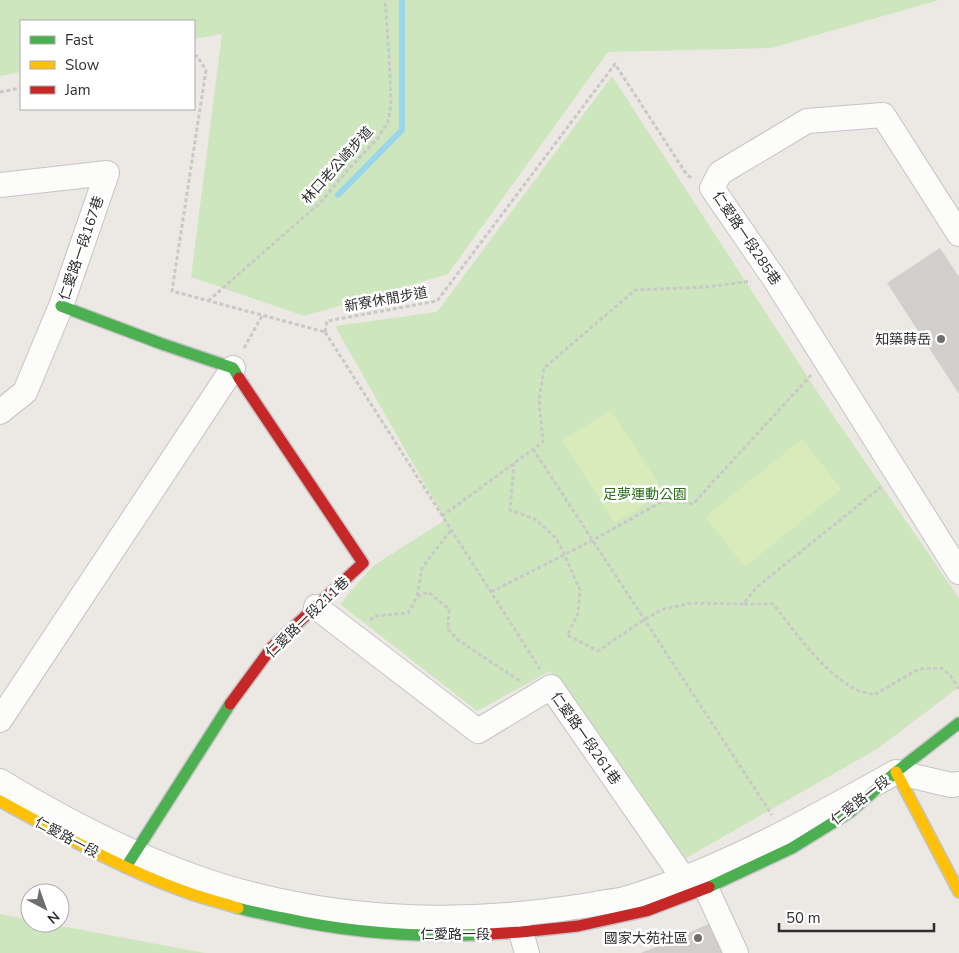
<svg xmlns="http://www.w3.org/2000/svg" width="959" height="953" viewBox="0 0 959 953" font-family="'Nunito Sans','Noto Sans TC',sans-serif">
<rect width="100%" height="100%" fill="#ece8e4"/>
<path fill="#cee6be" d="M0,0H939L771,48L608,52L448,274L304,316L191,277L222,34L194,39V21H21V72L0,76Z
M612,76L824,402L959,598V687L877,749L681,861L550,671L477,711L340,604L373,566L445,520L335,326L437,312Z
M0,914L30,920V923H45L205,953H0Z"/>
<path fill="#d9eabb" d="M610,410L664,492L615,523L562,441Z
M802,439L841,489L745,567L705,517Z"/>
<g fill="none" stroke-linecap="round" stroke-linejoin="round">
<path stroke="#99d6ec" stroke-width="6" d="M338,195L402,130V0"/>
</g>
<path fill="#d1cecb" d="M940,248L959,277V394L887,283Z
M711,923L728,953H641Z"/>
<g fill="none" stroke-linecap="round" stroke-linejoin="round">
<g stroke="#c5c4c5" stroke-width="26">
<path id="street" d="M0,185L107,173L61,306L25,392L0,412
M959,234L883,115L807,121L720,173L712,188L774,278L959,572
M316,607L478,731L551,687L684,879L706,888L736,953
M0,720L233,368
M0,781C84,832 179,880 276,900C352,917 432,921 509,915C539,912 566,909 595,904C606,902 617,901 628,898C723,869 810,820 896,772L951,785L959,784
M521,932L527,953"/>
</g>
<g stroke="#c5c4c5" stroke-width="14">
<path id="fast" d="M61,306L162,344L233,368L239,378
M126,867L230,704
M709,887L792,848L850,812L896,772L959,723
M238,908C253,912 268,915 283,918C351,933 421,938 490,934"/>
</g>
<g stroke="#c5c4c5" stroke-width="14">
<path id="slow" d="M896,772L959,892
M0,801C59,833 119,868 183,891C201,898 220,902 238,908"/>
</g>
<g stroke="#c5c4c5" stroke-width="14">
<path id="jam" d="M230,704L272,647L363,563L239,378
M490,934L521,932L578,926L646,911L709,887"/>
</g>
<path stroke="#c9c9c8" stroke-width="3" stroke-dasharray="4 2.5" stroke-linecap="butt" d="M194,57L197,56L206,70L172,291L325,332
M0,92L21,88
M208,301L321,202L346,172L377,139L388,122L391,105L389,54L385,0
M325,332L327,321L437,301L615,64L687,175L692,178
M325,332L540,669
M244,348L262,316
M533,449L772,815
M514,463L510,510L535,519L556,538L564,554L580,590L578,614L567,635L598,651L645,619L663,609L693,603L743,604L757,587L881,487
M442,516L543,442L539,400L544,368L635,290L707,287L751,281
M491,592L593,540L665,500L693,504L811,375
M417,596L422,568L451,530
M744,604H773C797,634 821,670 855,689C861,692 868,693 874,695L919,669L941,668L950,675L959,689
M370,620L375,616L408,613L417,597L428,592L449,609L448,629L458,640L520,681"/>
<use href="#street" stroke="#fcfcfb" stroke-width="24"/>
<use href="#fast" stroke="#4caf50" stroke-width="11"/>
<use href="#slow" stroke="#ffc107" stroke-width="11"/>
<use href="#jam" stroke="#c62828" stroke-width="11"/>
</g>
<g fill="#706f6e" stroke="#fff" stroke-width="2">
<circle cx="941" cy="339" r="5"/>
<circle cx="698" cy="938" r="5"/>
</g>
<g text-anchor="middle" stroke-width="5" stroke-linejoin="round" paint-order="stroke">
<g font-size="14" fill="#2e2e2e" stroke="#fff">
<text transform="translate(337 165) rotate(-48)" y="5">林口老公崎步道</text>
<text transform="translate(747 238) rotate(56)" y="5">仁愛路一段285巷</text>
<text transform="translate(81 248) rotate(-71)" y="5">仁愛路一段167巷</text>
<text transform="translate(386 299) rotate(-10)" y="5">新寮休閒步道</text>
<text transform="translate(307 617) rotate(-44)" y="5">仁愛路一段211巷</text>
<text transform="translate(586 738) rotate(55)" y="5">仁愛路一段261巷</text>
<text transform="translate(860 800) rotate(-38)" y="5">仁愛路一段</text>
<text transform="translate(67 837) rotate(28)" y="5">仁愛路一段</text>
<text x="455" y="939">仁愛路一段</text>
</g>
<g font-size="14" fill="#2e2e2e" stroke="#fff" text-anchor="end">
<text x="931" y="344">知築蒔岳</text>
<text x="688" y="943">國家大苑社區</text>
</g>
<g font-size="14" fill="#2c6e1b" stroke="#fff">
<text x="645" y="499">足夢運動公園</text>
</g>
</g>
<rect x="20" y="20" width="175" height="90" fill="#ffffff" stroke="#ababab"/>
<rect x="30" y="36" width="25" height="8" fill="#4caf50" stroke="#ababab"/>
<text x="65" y="45" font-size="15" fill="#2e2e2e">Fast</text>
<rect x="30" y="61" width="25" height="8" fill="#ffc107" stroke="#ababab"/>
<text x="65" y="70" font-size="15" fill="#2e2e2e">Slow</text>
<rect x="30" y="86" width="25" height="8" fill="#c62828" stroke="#ababab"/>
<text x="65" y="95" font-size="15" fill="#2e2e2e">Jam</text>
<g transform="translate(45 908) rotate(139)"><circle r="24" fill="#ffffff" stroke="#ababab"/>
<path d="M0-4L9 19L0 12L-9 19Z" fill="#706f6e"/>
<text y="-8" font-size="14" font-weight="bold" text-anchor="middle" fill="#2e2e2e">N</text>
</g>
<path d="M779 923v8h155v-8" fill="none" stroke="#2e2e2e" stroke-width="2.5"/>
<text x="786" y="923" font-size="15" fill="#2e2e2e" stroke="#ffffff" stroke-width="4" paint-order="stroke">50 m</text>
</svg>
